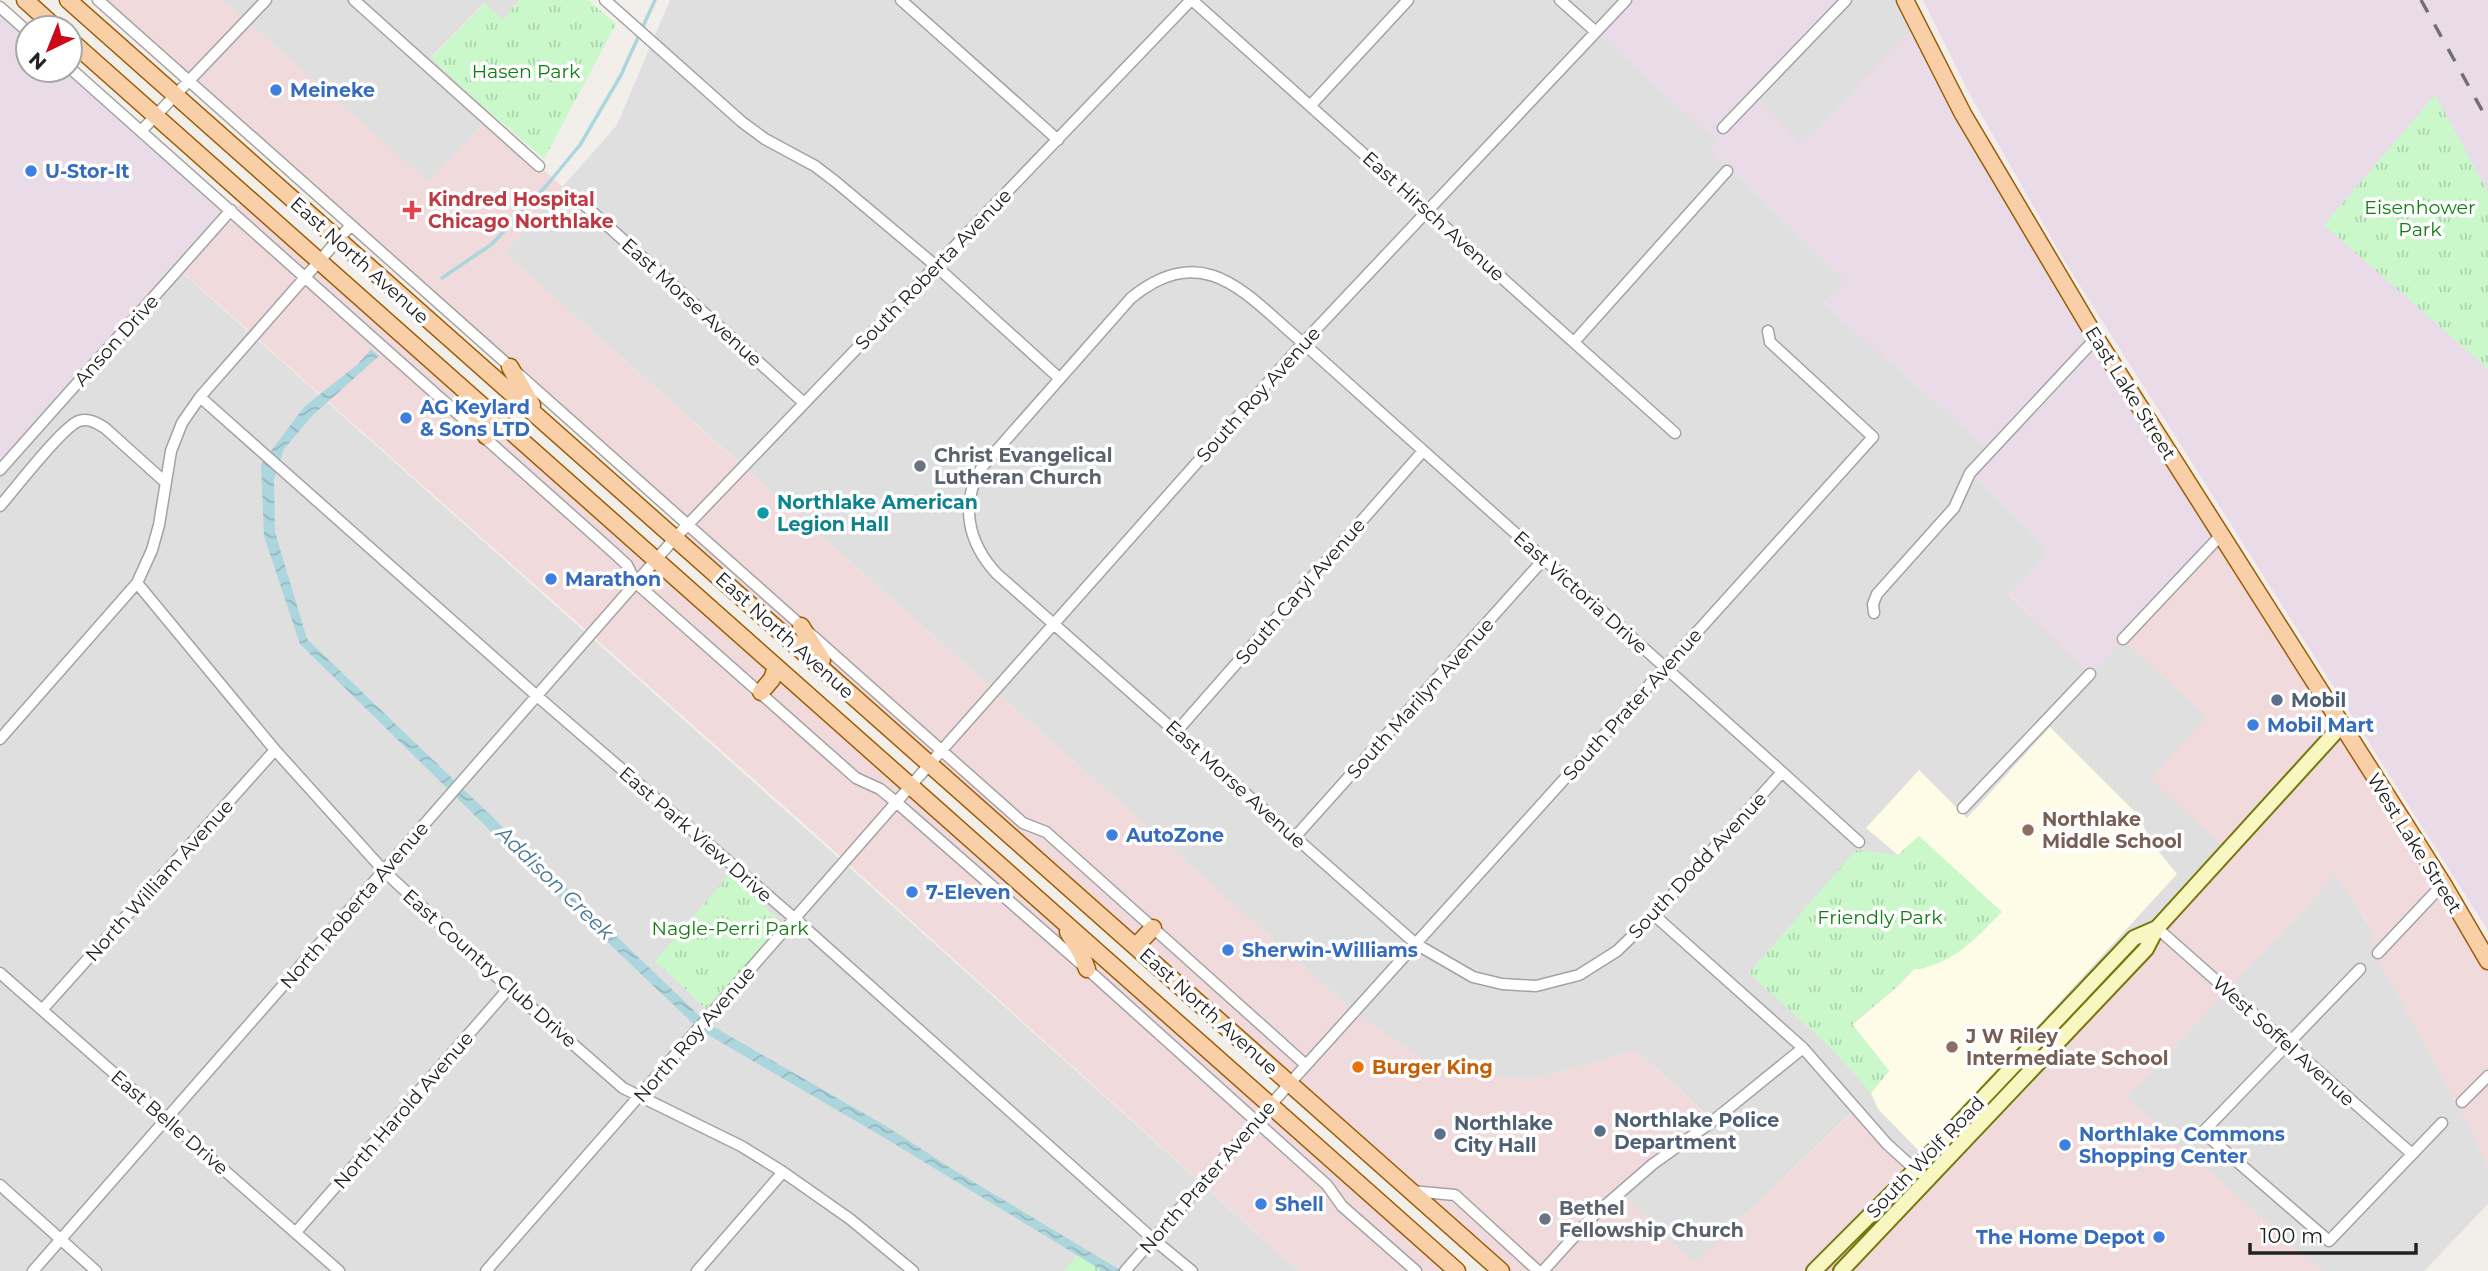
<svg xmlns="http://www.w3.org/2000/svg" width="2488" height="1271" viewBox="0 0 2488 1271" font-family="Montserrat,sans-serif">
<defs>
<pattern id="park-tufts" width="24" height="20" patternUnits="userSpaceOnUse" patternTransform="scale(1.75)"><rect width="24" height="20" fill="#caf8ca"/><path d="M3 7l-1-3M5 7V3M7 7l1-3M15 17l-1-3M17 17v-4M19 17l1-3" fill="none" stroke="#add4ad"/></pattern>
<pattern id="water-waves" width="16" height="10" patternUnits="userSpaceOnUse" patternTransform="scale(1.75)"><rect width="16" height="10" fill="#acd6dd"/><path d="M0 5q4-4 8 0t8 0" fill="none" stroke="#94b7bd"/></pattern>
</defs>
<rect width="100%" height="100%" fill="#f2eee9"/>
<path fill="#e0dfdf" d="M223,0H520L503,20L484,3L431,57L492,114L429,183Z
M670,0H1183L742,465L504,253L617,125Z
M1191,0H1626L1596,32L1717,140L1710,150L1845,280L1824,303L1990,451L1970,473L2050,552L2009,595L2091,673L2123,639L2207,717L2228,850L1926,1180L1855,1109L1695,1263L1619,1194L1713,1120L1635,1050L1576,1068L1524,1080L1434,1068L1354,1012L744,467Z
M1846,0H1905L1916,25L1802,146L1754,96Z
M178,269L888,902L1299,1271H0V470Z
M2336,874L2373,931L2372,947L2467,1122L2488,1166V1204L2424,1271H2322L2126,1098Z"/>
<path fill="#f1dadb" d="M98,0H223L429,182L487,120L563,187L504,253L1354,1012L1434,1068L1524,1080L1576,1068L1635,1050L1713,1121L1620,1193L1695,1263L1856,1109L1922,1175L2043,1051L2227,850L2150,779L2207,717L2123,639L2221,535L2488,961V1166L2467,1122L2372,947L2373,930L2336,874L2126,1098L2322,1271H1501L675,538L687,525Z
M248,200L1457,1271H1299L811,830L179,269L231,210Z"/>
<path fill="#eadbe9" d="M1626,0H1846L1754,96L1802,145L1916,25L2221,535L2090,674L2009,594L2049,552L1970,473L1990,451L1824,303L1844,280L1709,150L1717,140L1596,32Z
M1923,0H2488V931L2065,262L1968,91Z
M0,8L28,32V70H70L231,210L0,470Z"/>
<path fill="#fefce6" d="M2050,727L2140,817L2150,841L2177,874L1921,1153L1878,1109L1871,1093L1889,1071L1852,1025L1898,986L1914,969L1925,968L1919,836L1898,855L1866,828L1919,770L1967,818Z"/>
<path fill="url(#park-tufts)" d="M520,0H588L616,24L544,159L476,100L431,58L485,3L503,20Z
M2435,95L2488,192V369L2324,225Z
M1919,836L2002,912C1977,937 1952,966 1914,969L1898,986L1852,1024L1889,1071L1871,1093L1832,1049L1749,973L1856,850L1898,855Z
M729,875L775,916L778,921V928L706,1009L655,961Z
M1079,1253L1103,1271H1064Z"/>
<path fill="url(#water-waves)" d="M371,349L379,356L312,416L284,449L274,479L275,532L307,639L707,1023L886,1126L957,1172L1122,1271H1103L883,1137L700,1030L508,848L300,644L264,536L261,464L304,407L358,364Z"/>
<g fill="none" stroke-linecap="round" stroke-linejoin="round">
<path stroke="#acd6dd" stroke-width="3.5" d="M442,278L492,244L547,185L580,145L621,75L655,0"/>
<g stroke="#a3a3a3" stroke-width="13">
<path id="street" d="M98,0L1023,823L1046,832L1306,1065
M354,0L539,166
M605,0L742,122L765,139L815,166L836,182L936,266L1059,378
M901,0L1058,140
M1192,0L1675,433
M1560,0L1596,32
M0,7L28,32
M70,68L613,552L627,565L636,583L856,778L880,789L896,802L1096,977L1327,1185L1342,1206L1416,1271
M1310,106L1408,0
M1723,128L1846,0
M142,130L266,0
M579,200L804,403
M1574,342L1727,171
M200,397L537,696L794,918L1153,1239L1192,1271
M0,470L231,210
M0,506C14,490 63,426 79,421C89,418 97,423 105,428L165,482
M137,583L275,750L384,871L509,988L623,1088L741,1146L783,1172L850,1219L913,1271
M1874,613L1873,604L1877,594L1954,508L1970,473L2096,338
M2123,639L2221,535
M1177,731L1423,451
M0,739L137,583L152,550L159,525L171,451L182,423L200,397L351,225
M1782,772L1654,915L1617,951L1579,975L1536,986L1502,984L1473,977L1416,944L997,574C968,543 959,504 982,467L1131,298C1205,238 1246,295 1303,343L1782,772L1859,842
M1963,808L2090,674
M1295,837L1544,559
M1654,915L1803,1048L1887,1144L1919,1173
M2157,928L2412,1154
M2378,953L2443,884
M2360,969L2203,1132L2329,1241L2442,1123
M0,973L339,1271
M42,1010L275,750
M2462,1102L2488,1076
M0,1185L96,1271
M1411,1191L1455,1195L1538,1271
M296,1232L509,988
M33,1271L675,538L1191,0
M486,1271L942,750L1303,343L1626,0
M697,1271L783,1172
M1125,1271L1290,1083L1873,437L1770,342L1768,331
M1543,1271L1592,1217L1653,1164L1713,1121L1803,1048"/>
</g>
<g stroke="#757809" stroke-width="18">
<path id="secondary" d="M1814,1271L1915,1170L2134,938L2157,928
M1841,1271L2146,949L2157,928L2341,726"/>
</g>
<g stroke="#9a5d06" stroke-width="19">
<path id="primary" d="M25,0L56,28
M68,0L1501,1271
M1905,0L1963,114L2096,338L2443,884L2488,961
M70,40L1457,1271
M510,367L532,405
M466,400L481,423L486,436
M801,626L822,660
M761,692L772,679L776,667
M1068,932L1081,953L1087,969
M1136,946L1153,928"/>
</g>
<use href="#street" stroke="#fff" stroke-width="10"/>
<use href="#secondary" stroke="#f8f6c1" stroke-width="14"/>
<use href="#primary" stroke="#f9cfa7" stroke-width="16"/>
<path stroke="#707070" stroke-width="3.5" stroke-dasharray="14 14" stroke-linecap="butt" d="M2421,0L2488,121"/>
</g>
<g fill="#3f7fe0" stroke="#fff" stroke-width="2.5">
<circle cx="276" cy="90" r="7"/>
<circle cx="31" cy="171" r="7"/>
<circle cx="406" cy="418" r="7"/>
<circle cx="551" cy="579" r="7"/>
<circle cx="2253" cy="725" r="7"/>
<circle cx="1112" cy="835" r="7"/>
<circle cx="912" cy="892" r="7"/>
<circle cx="1228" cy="950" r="7"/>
<circle cx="2065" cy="1145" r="7"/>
<circle cx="1261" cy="1204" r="7"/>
<circle cx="2159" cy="1237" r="7"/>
</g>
<path fill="#e0444e" stroke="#fff" stroke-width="2.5" d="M408.5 199.5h7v7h7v7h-7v7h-7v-7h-7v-7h7z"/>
<g fill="#6b7280" stroke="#fff" stroke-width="2.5">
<circle cx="920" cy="466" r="7"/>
<circle cx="1545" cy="1219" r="7"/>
</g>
<circle fill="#0f9aa8" stroke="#fff" stroke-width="2.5" cx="763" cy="513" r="7"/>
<g fill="#5c6f8a" stroke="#fff" stroke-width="2.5">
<circle cx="2277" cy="700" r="7"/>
<circle cx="1600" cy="1131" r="7"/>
<circle cx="1440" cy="1134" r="7"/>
</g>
<g fill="#8d6e63" stroke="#fff" stroke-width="2.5">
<circle cx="2028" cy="830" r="7"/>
<circle cx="1952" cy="1047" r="7"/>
</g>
<circle fill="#e8710a" stroke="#fff" stroke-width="2.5" cx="1358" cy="1067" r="7"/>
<g text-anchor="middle" stroke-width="7" stroke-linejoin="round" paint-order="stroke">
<g font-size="19" fill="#107f11" stroke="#fff">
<text x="526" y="78">Hasen Park</text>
<text x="2420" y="214">Eisenhower<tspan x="2420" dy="22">Park</tspan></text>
<text x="1880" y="924">Friendly Park</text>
<text x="730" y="935">Nagle-Perri Park</text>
</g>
<g font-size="19" font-weight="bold" fill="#366cbe" stroke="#fff" text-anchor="start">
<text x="290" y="97">Meineke</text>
<text x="45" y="178">U-Stor-It</text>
<text x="420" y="414">AG Keylard<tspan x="420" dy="22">&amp; Sons LTD</tspan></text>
<text x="565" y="586">Marathon</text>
<text x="2267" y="732">Mobil Mart</text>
<text x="1126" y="842">AutoZone</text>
<text x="926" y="899">7-Eleven</text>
<text x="1242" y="957">Sherwin-Williams</text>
<text x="2079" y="1141">Northlake Commons<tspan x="2079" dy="22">Shopping Center</tspan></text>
<text x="1275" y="1211">Shell</text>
<text x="2145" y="1244" text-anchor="end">The Home Depot</text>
</g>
<g font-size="19" font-weight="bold" fill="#be3a42" stroke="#fff" text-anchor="start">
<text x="428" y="206">Kindred Hospital<tspan x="428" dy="22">Chicago Northlake</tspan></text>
</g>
<g font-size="19" fill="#222" stroke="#fff">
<text transform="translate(1434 216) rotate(42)" y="7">East Hirsch Avenue</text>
<text transform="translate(360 260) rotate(42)" y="7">East North Avenue</text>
<text transform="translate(933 269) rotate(-46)" y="7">South Roberta Avenue</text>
<text transform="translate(692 302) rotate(42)" y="7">East Morse Avenue</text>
<text transform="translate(116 340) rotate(-48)" y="7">Anson Drive</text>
<text transform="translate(2131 393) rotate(58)" y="7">East Lake Street</text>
<text transform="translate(1258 394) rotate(-48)" y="7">South Roy Avenue</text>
<text transform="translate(1300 591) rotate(-49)" y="7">South Caryl Avenue</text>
<text transform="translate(1581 592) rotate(42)" y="7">East Victoria Drive</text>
<text transform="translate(785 635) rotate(42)" y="7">East North Avenue</text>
<text transform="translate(1420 698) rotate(-48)" y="7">South Marilyn Avenue</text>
<text transform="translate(1632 704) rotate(-48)" y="7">South Prater Avenue</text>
<text transform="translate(1236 784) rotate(42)" y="7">East Morse Avenue</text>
<text transform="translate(696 834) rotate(41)" y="7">East Park View Drive</text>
<text transform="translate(2415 843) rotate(58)" y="7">West Lake Street</text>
<text transform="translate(1697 865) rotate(-47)" y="7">South Dodd Avenue</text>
<text transform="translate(159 880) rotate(-48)" y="7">North William Avenue</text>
<text transform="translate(354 905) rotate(-49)" y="7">North Roberta Avenue</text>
<text transform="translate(490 968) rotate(42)" y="7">East Country Club Drive</text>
<text transform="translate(1209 1011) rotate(42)" y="7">East North Avenue</text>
<text transform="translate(694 1034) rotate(-49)" y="7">North Roy Avenue</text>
<text transform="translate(2284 1041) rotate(42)" y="7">West Soffel Avenue</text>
<text transform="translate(403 1110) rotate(-49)" y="7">North Harold Avenue</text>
<text transform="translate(170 1122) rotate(41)" y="7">East Belle Drive</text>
<text transform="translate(1925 1157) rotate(-46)" y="7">South Wolf Road</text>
<text transform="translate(1207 1177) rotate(-49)" y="7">North Prater Avenue</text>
</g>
<g font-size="19" font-weight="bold" fill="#5b616d" stroke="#fff" text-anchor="start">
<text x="934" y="462">Christ Evangelical<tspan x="934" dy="22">Lutheran Church</tspan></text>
<text x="1559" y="1215">Bethel<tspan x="1559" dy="22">Fellowship Church</tspan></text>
</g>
<g font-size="19" font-weight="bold" fill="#0d838f" stroke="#fff" text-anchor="start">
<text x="777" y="509">Northlake American<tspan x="777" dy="22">Legion Hall</tspan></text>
</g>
<g font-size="19" font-weight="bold" fill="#4e5e75" stroke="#fff" text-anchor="start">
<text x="2291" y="707">Mobil</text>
<text x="1614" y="1127">Northlake Police<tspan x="1614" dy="22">Department</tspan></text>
<text x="1454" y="1130">Northlake<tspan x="1454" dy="22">City Hall</tspan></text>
</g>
<g font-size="19" font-weight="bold" fill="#785e54" stroke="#fff" text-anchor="start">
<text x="2042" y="826">Northlake<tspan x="2042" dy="22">Middle School</tspan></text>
<text x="1966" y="1043">J W Riley<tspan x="1966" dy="22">Intermediate School</tspan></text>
</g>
<g font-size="19" font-weight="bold" fill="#c56008" stroke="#fff" text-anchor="start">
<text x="1372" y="1074">Burger King</text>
</g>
<g font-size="21" font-style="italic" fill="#477697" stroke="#fff">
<text transform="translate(555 883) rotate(44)" y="7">Addison Creek</text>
</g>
</g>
<g transform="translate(49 49) rotate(223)"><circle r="33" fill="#ffffff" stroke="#a7a7a7" stroke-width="2"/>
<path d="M0-5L12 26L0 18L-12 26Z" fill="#cc0818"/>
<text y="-10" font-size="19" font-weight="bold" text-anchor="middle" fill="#222222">N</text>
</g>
<path d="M2250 1243v10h166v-10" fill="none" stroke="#222222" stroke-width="3.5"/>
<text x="2260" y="1243" font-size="21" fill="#222222" stroke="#ffffff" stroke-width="5" paint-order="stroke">100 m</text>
</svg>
